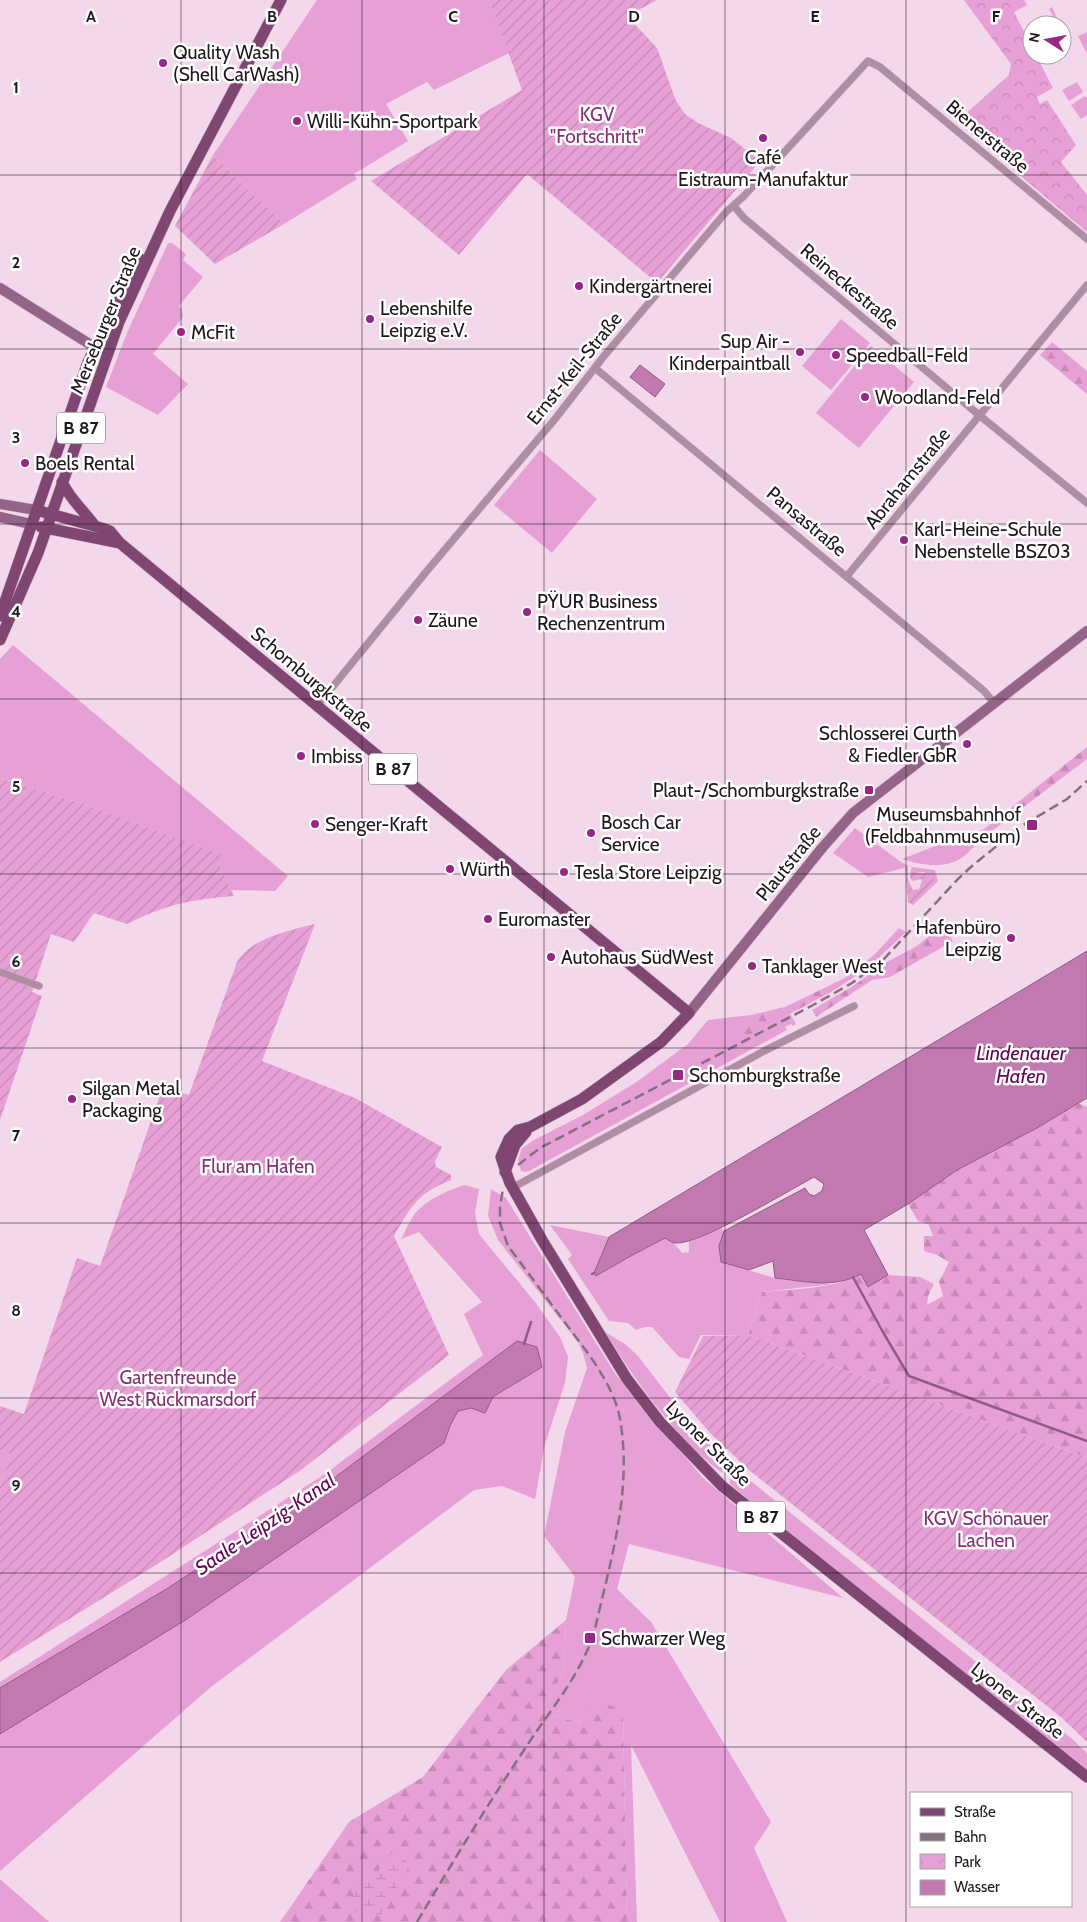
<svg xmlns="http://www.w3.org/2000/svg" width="1087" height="1922" viewBox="0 0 1087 1922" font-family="Cabin,sans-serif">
<defs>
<pattern id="forest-firs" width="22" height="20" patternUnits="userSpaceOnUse" patternTransform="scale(1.25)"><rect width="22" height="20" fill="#e7a0d5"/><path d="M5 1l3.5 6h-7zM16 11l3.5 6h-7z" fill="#c689b6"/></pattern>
<pattern id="wetland-marsh" width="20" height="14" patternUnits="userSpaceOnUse" patternTransform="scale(1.25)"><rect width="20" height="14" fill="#e7a0d5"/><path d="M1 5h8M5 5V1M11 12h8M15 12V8" fill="none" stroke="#c689b6"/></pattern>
<pattern id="park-crowns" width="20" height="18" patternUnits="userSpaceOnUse" patternTransform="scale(1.25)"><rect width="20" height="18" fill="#e7a0d5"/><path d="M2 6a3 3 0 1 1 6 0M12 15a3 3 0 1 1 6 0" fill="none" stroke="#c689b6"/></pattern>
<pattern id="garden-furrows" width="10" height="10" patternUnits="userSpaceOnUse" patternTransform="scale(1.25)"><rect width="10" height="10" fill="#e7a0d5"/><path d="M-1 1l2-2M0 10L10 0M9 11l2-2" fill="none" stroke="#c689b6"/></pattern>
</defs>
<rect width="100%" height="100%" fill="#f3d7eb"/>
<path fill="#e7a0d5" d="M317,0H489L509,53L434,90L427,82L386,104L408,141L354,174L357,179L284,224L213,155Z
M1052,7L1058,20L1057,24L1036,25L1053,16L1049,9Z
M1087,32V54L1078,36Z
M1077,82L1083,92L1069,101L1062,90Z
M1085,96L1087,98V115L1081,119L1071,105Z
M168,243H172L186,254L183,260L203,277L179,306L182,309L183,317L153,354L188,384L158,415L106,387L127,333Z
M841,319L870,343L831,390L802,366Z
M871,346L914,382L859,448L816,413Z
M540,450L597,499L552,553L494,505Z
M13,645L288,876L275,891L231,890L224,875H221L219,854L89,806L0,778V659Z
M855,828L901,862L909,866L908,867L868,877L833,853Z
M966,831L970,841L980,840C974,846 967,855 960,859C943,869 920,865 902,859L938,845Z
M912,867L935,870L938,881L926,893L934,881L924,872H914L911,869Z
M790,1014L796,1024L793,1026L791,1024L785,1027L787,1030L529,1171L525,1172L521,1171L518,1160L522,1148L534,1140L583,1115L638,1081L688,1044L708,1020L751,1015L739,1033V1040Z
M464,1185L479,1189L475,1213L479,1234L535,1302L560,1337L568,1357L565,1383L545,1444L535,1499L502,1486L474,1490L211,1687L0,1871V1734L187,1619L444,1443L450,1426L458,1411C489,1405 515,1383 541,1367L517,1341L330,1481L168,1588L0,1688V1682L325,1474L483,1355L464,1314L482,1302L419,1232L401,1239C405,1232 409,1222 414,1215C425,1200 447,1191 464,1185Z
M491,1189L506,1198L616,1375L703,1478L843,1598L629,1544L617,1589L651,1622L771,1822L754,1848L787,1922H720L631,1745L637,1922H627L623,1710L581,1723L540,1712L564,1672L566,1620L575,1577L544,1536L565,1432L587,1368L583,1353L578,1342L498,1240L488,1216Z
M550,1225L609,1237L594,1273L597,1276L629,1257L665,1238L674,1243L682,1253L689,1252V1241L721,1228L724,1231L719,1246L721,1262L775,1278L833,1284L762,1292L748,1335H701L689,1359L679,1357L652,1327H645L636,1330L628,1323L609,1321L568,1259L572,1255Z
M605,1332L625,1344L638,1356L692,1426L727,1460L722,1473C673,1435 638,1384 605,1332Z
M0,1450L10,1454L0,1485Z
M731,1465L1072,1739L1087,1753V1770L977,1685L730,1484Z
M0,1879L49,1922H0Z"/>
<path fill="url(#forest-firs)" d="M1052,342L1087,371V394L1040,355Z
M1087,747V759L980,840L970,841L969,838L987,827Z
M943,925L953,941L890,977L872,980L816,1017L812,1010L853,986L887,962L917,946Z
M899,928L906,932L868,968L831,992L739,1041V1033L751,1015L785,1007L845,978L875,954Z
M1078,1103L1087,1107V1458L748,1335L762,1292C792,1289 835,1289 861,1274L868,1287L888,1275L920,1277L934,1284L928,1296L927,1305L943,1296L939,1282L949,1262L937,1255L924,1251V1236H933L929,1225L918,1221L908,1204L957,1170L1037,1128Z
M566,1620L564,1672L540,1712L581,1723L593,1699L623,1710L627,1922H280L349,1822L423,1777L506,1670Z"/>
<path fill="url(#wetland-marsh)" d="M391,1853L404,1856L408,1868L380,1916L359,1913L351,1906L355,1890L366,1872L378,1871Z"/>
<path fill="url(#park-crowns)" d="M964,0H1024L1027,5L1014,12L1032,47V55H1036L1053,88L1037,97L1040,104L1047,100L1076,145L1061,162L1087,195V232L963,127L961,118L1009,75L1011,64Z"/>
<path fill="url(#garden-furrows)" d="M489,0H657L627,16L657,48L676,101L685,114L698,123L731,138L760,161L657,283L527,174L459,255L371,181L522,90Z
M213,155L284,224L215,264L175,226Z
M0,778L89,806L220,854L221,875H224L234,896C190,900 167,904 127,924L94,913L74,942L51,934L32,992L42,996L0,1120Z
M908,867V880L913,890L919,889L922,881L921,879L913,881L910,878L911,869L914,872L933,874L934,881L926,893L913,905L908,902L905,868Z
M315,924L262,1061L355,1098L442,1147L435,1161L436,1167L451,1175V1180C418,1193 411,1206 394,1236L449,1355L301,1470L156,1565L0,1662V1485L10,1454L0,1450V1406L24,1414L77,1258L100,1266L163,1087L189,1095L237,962C250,939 290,930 315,924Z
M748,1335L1087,1458V1742L1062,1718L749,1470L711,1434L675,1392L703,1336Z"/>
<path fill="#c179b0" stroke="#915c84" d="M640,365L665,384L655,397L630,377Z
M1087,951V1098L1037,1128L957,1170L908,1204L864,1230L888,1275L868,1287L861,1274C834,1289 804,1281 775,1278L773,1261L749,1270L721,1262L719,1246L724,1231L805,1188L809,1194L814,1196L822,1191L824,1184L814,1177C788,1191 699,1245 676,1243C672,1243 668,1240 665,1238L629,1257L596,1276L594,1273L609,1237Z
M517,1341L537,1347L542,1367L493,1397L485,1413L471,1408L458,1411L450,1426L444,1443L187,1619L0,1734V1688L168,1588L330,1481Z"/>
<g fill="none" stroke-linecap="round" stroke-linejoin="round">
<path stroke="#915c84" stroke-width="2.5" d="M592,1274L594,1273
M853,1277L884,1334L909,1376L1087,1441
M524,1344L531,1322"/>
<g stroke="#cdb4c6" stroke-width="8">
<path id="street" d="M734,206L744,218L979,415L1087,503
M595,368L984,691L994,703
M847,576L1087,285
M317,706L426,572L555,419L604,356L726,212L743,197L868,61L880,67L1087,239
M0,972L39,986
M512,1188L764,1051L854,1006"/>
</g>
<g stroke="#cdb4c6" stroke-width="11">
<path id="secondary" d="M0,288L107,355
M0,504L36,510
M0,517L31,524
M689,1013L822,848L853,813L1087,631"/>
</g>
<g stroke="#cdb4c6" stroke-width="12">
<path id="primary" d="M62,482C70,499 84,511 95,526
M36,510L105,529L110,531L120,543L689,1013L661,1042L582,1099L530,1127L518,1130L509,1139L501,1157L507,1175
M41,527L120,543
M0,616L88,362L140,259
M0,640L38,553L119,322L170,211L281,0
M505,1172L515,1145L526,1132
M510,1183L542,1240L627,1379L660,1422L722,1486L1087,1777"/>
</g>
<use href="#street" stroke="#ae8da5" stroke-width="7"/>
<use href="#secondary" stroke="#936488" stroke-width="10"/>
<use href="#primary" stroke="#7f4672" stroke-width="11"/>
<path stroke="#83717e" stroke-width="2.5" stroke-dasharray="10 5" stroke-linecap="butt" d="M518,1165L540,1148L815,1004L852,983L884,959L957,880L972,866L1020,827L1067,799L1087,781
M417,1922C452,1863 488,1804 526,1747C550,1710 580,1676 594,1633C610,1562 634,1488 619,1414C614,1393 602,1374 590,1356L508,1246L500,1223V1206L503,1189"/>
<g stroke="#cdb4c6" stroke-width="12" stroke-linecap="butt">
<path id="primary-bridge" d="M507,1175L510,1183"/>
</g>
<use href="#primary-bridge" stroke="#7f4672" stroke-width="11"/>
</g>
<path fill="none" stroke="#20171e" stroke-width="1" stroke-opacity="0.55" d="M181,0V1922M362,0V1922M544,0V1922M725,0V1922M906,0V1922M0,175H1087M0,349H1087M0,524H1087M0,699H1087M0,874H1087M0,1048H1087M0,1223H1087M0,1398H1087M0,1573H1087M0,1747H1087"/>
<g fill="#972684" stroke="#fff" stroke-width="2">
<circle cx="163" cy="63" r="5"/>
<circle cx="297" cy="121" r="5"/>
<circle cx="763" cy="138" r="5"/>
<circle cx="579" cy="286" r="5"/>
<circle cx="370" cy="319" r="5"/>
<circle cx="181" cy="332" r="5"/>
<circle cx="800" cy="352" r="5"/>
<circle cx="836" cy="355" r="5"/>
<circle cx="865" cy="397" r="5"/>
<circle cx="25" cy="463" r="5"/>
<circle cx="904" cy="540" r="5"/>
<circle cx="527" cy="612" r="5"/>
<circle cx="418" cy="620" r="5"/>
<circle cx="967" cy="744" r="5"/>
<circle cx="301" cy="756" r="5"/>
<rect x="864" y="785" width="10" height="10" rx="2.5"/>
<circle cx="315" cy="824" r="5"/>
<rect x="1026" y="819" width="12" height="12" rx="2.5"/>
<circle cx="591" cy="833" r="5"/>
<circle cx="450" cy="869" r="5"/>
<circle cx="564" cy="872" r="5"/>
<circle cx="488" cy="919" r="5"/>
<circle cx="1011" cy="938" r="5"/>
<circle cx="551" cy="957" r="5"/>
<circle cx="752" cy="966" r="5"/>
<rect x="672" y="1069" width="12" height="12" rx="2.5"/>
<circle cx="72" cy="1099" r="5"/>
<rect x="584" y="1632" width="12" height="12" rx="2.5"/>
</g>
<g text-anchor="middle" stroke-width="5" stroke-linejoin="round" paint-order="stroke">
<g fill="#fff" stroke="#635d62" stroke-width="1">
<rect x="57" y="412.5" width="48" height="31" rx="4"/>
<rect x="369" y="753.5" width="48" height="31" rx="4"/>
<rect x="737" y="1501.5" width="48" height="31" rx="4"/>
</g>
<g font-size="18" font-weight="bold" fill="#20171e">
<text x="81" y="434">B 87</text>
<text x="393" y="775">B 87</text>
<text x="761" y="1523">B 87</text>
</g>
<g font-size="19" fill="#20171e" stroke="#fff" text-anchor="start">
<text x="173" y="59">Quality Wash<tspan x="173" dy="22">(Shell CarWash)</tspan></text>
<text x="307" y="128">Willi-Kühn-Sportpark</text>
<text x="763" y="164" text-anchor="middle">Café<tspan x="763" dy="22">Eistraum-Manufaktur</tspan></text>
<text x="589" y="293">Kindergärtnerei</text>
<text x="380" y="315">Lebenshilfe<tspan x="380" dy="22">Leipzig e.V.</tspan></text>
<text x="191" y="339">McFit</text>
<text x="790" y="348" text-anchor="end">Sup Air -<tspan x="790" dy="22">Kinderpaintball</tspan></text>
<text x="846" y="362">Speedball-Feld</text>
<text x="875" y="404">Woodland-Feld</text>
<text x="35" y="470">Boels Rental</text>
<text x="914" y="536">Karl-Heine-Schule<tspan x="914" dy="22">Nebenstelle BSZ03</tspan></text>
<text x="537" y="608">PŸUR Business<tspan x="537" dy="22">Rechenzentrum</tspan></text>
<text x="428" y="627">Zäune</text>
<text x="957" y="740" text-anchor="end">Schlosserei Curth<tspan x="957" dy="22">&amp; Fiedler GbR</tspan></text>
<text x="311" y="763">Imbiss</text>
<text x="859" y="797" text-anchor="end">Plaut-/Schomburgkstraße</text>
<text x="1021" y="821" text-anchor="end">Museumsbahnhof<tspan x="1021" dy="22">(Feldbahnmuseum)</tspan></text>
<text x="601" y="829">Bosch Car<tspan x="601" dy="22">Service</tspan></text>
<text x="325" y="831">Senger-Kraft</text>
<text x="460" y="876">Würth</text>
<text x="574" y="879">Tesla Store Leipzig</text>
<text x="498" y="926">Euromaster</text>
<text x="1001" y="934" text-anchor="end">Hafenbüro<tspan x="1001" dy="22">Leipzig</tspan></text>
<text x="561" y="964">Autohaus SüdWest</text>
<text x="762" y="973">Tanklager West</text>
<text x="689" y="1082">Schomburgkstraße</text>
<text x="82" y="1095">Silgan Metal<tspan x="82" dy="22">Packaging</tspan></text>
<text x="601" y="1645">Schwarzer Weg</text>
</g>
<g font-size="19" fill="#862f75" stroke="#fff">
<text x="597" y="121">KGV<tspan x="597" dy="22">"Fortschritt"</tspan></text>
<text x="258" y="1173">Flur am Hafen</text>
<text x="178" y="1384">Gartenfreunde<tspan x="178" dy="22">West Rückmarsdorf</tspan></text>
<text x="986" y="1525">KGV Schönauer<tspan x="986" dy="22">Lachen</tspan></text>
</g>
<g font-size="19" fill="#20171e" stroke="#fff">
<text transform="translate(988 136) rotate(40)" y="7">Bienerstraße</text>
<text transform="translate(850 286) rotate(40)" y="7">Reineckestraße</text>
<text transform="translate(105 320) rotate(-68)" y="7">Merseburger Straße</text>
<text transform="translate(574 368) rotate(-51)" y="7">Ernst-Keil-Straße</text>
<text transform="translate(907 478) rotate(-51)" y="7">Abrahamstraße</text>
<text transform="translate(807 521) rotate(40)" y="7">Pansastraße</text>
<text transform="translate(312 679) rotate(40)" y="7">Schomburgkstraße</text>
<text transform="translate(788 863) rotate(-51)" y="7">Plautstraße</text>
<text transform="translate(709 1443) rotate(45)" y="7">Lyoner Straße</text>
<text transform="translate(1018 1700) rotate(38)" y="7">Lyoner Straße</text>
</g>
<g font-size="20" font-style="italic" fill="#620654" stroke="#fff">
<text x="1021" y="1060">Lindenauer<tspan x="1021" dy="23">Hafen</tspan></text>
<text transform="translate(265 1524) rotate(-34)" y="7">Saale-Leipzig-Kanal</text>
</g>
</g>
<g font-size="16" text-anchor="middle" font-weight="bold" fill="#20171e" stroke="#fff" stroke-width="5" stroke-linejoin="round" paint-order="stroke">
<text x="91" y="22">A</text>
<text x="272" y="22">B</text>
<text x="453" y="22">C</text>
<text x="634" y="22">D</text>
<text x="815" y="22">E</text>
<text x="996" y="22">F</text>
<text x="16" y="93">1</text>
<text x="16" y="268">2</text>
<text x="16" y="443">3</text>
<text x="16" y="617">4</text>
<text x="16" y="792">5</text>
<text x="16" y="967">6</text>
<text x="16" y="1141">7</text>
<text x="16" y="1316">8</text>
<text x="16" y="1491">9</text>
</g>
<rect x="910" y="1792" width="162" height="115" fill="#ffffff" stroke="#a6a2a5"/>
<rect x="920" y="1808" width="25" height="8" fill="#7f4672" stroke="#a6a2a5"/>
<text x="954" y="1817" font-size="15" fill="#20171e">Straße</text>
<rect x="920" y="1833" width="25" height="8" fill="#83717e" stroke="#a6a2a5"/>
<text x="954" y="1842" font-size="15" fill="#20171e">Bahn</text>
<rect x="920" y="1854" width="25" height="15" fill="url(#park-crowns)" stroke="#a6a2a5"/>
<text x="954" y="1867" font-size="15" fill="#20171e">Park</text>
<rect x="920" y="1880" width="25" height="15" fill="#c179b0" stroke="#a6a2a5"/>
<text x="954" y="1892" font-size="15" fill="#20171e">Wasser</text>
<g transform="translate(1047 40) rotate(281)"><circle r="24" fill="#ffffff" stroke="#a6a2a5"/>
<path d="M0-4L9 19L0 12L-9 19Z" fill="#972684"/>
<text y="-8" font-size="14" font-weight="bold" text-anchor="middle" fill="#20171e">N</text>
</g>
</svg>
